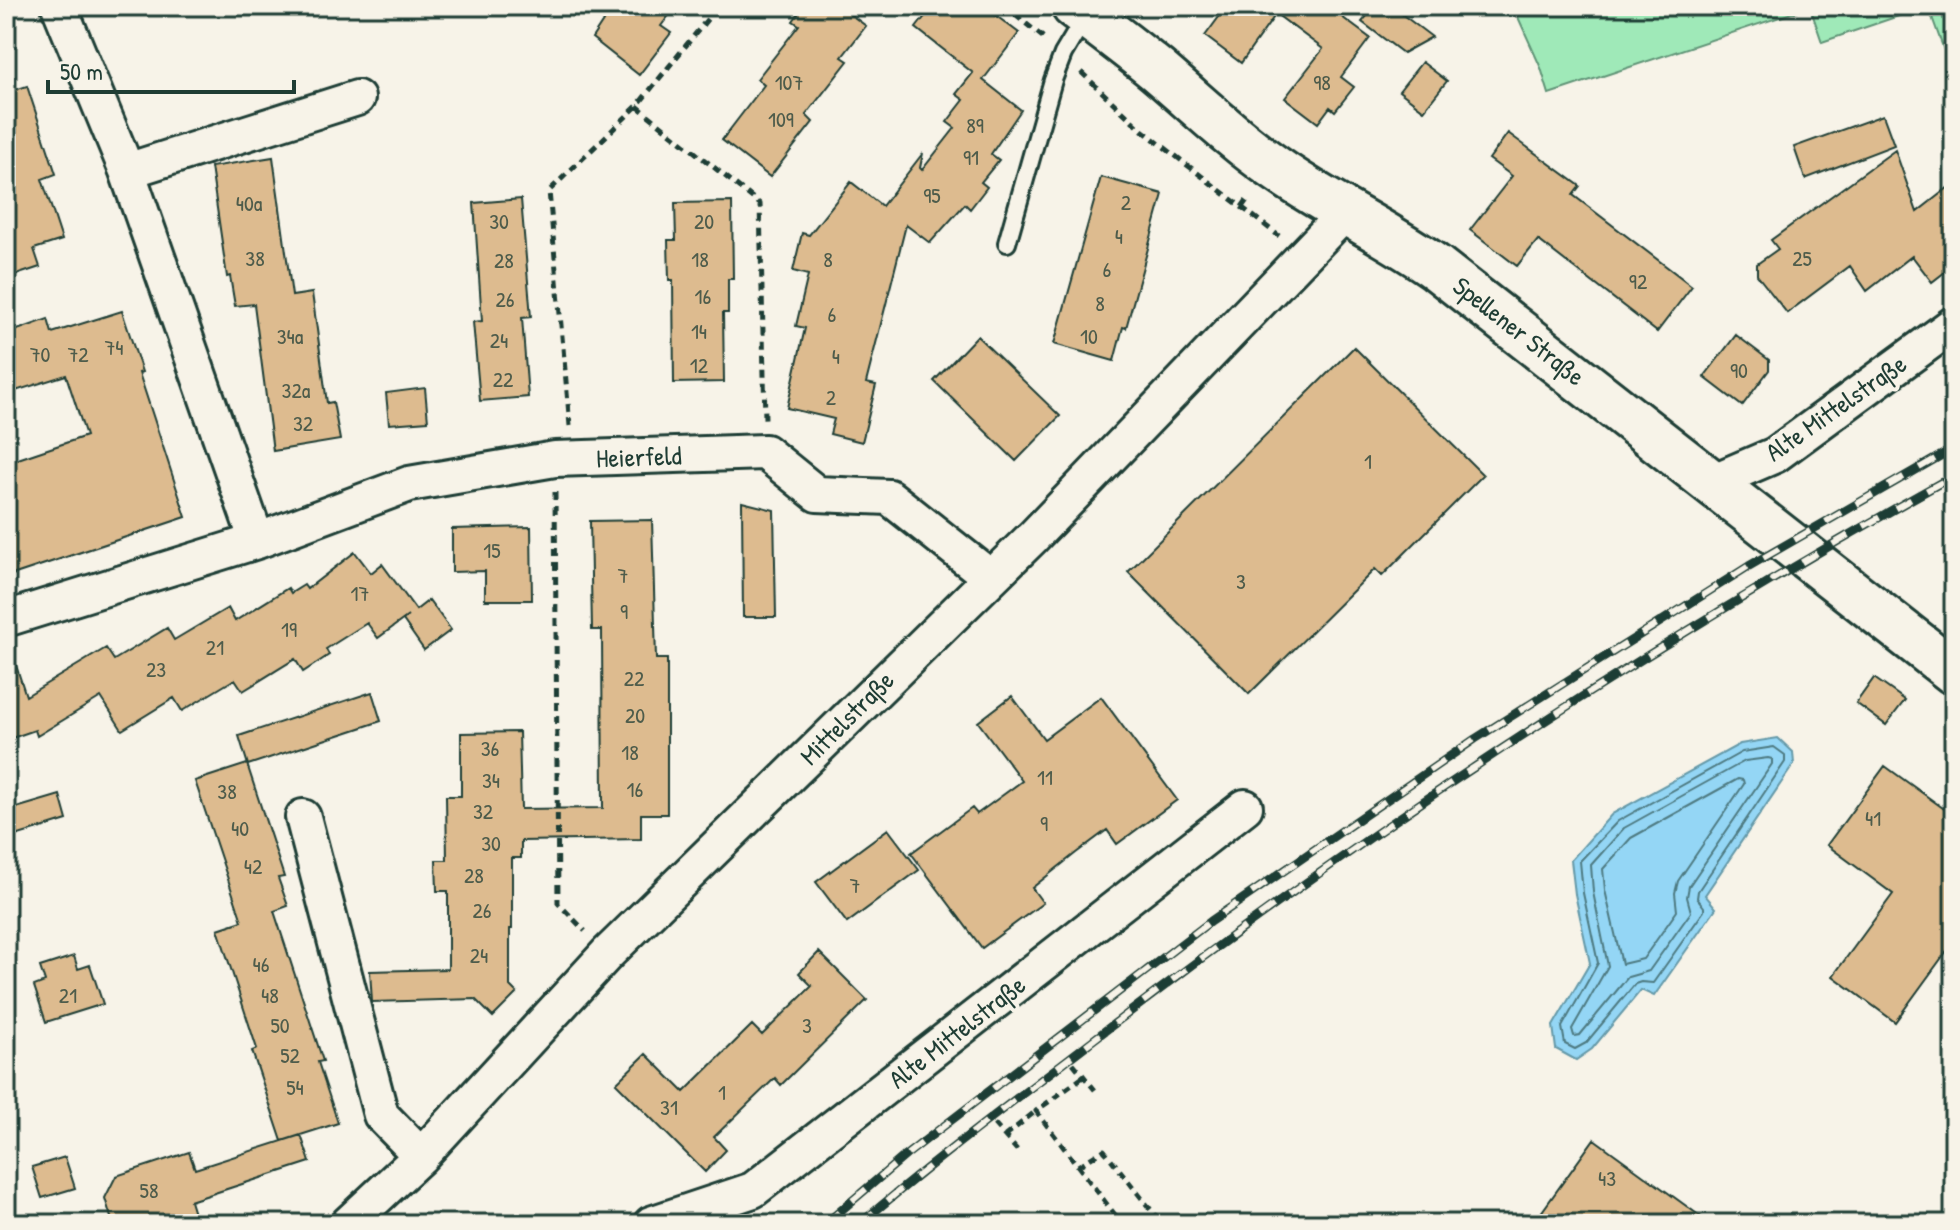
<svg xmlns="http://www.w3.org/2000/svg" width="1960" height="1230" viewBox="0 0 1960 1230" font-family="'Patrick Hand',sans-serif">
<rect width="100%" height="100%" fill="#f7f3e8"/>
<filter id="ink" filterUnits="userSpaceOnUse"><feTurbulence type="fractalNoise" baseFrequency=".0125" numOctaves="2"/><feDisplacementMap in="SourceGraphic" scale="16" xChannelSelector="R" yChannelSelector="G"/><feConvolveMatrix kernelMatrix="1 2 1 2 8 2 1 2 1" color-interpolation-filters="sRGB"/></filter>
<g filter="url(#ink)">
<path fill="#9fe9b8" stroke="#5f9376" stroke-width="2" d="M1513,6H1954V78L1928,6L1822,42L1810,7L1549,94L1541,68Z"/>
<path fill="#94d6f5" stroke="#6599a8" stroke-width="2" d="M1778,738L1793,752L1794,764L1705,895L1716,908L1654,996L1641,990L1592,1049L1576,1060L1556,1049L1553,1026L1590,963L1575,894L1571,860L1612,814L1740,744Z"/>
<g fill="none" stroke-linecap="round" stroke-linejoin="round">
<path stroke="#4e7a81" stroke-width="2" d="M1774,747L1785,755V762L1698,891L1697,898L1704,907V911L1653,983L1641,982L1635,984L1586,1043L1575,1049L1565,1044L1562,1027L1598,963L1583,893L1580,861L1618,821L1742,752Z
M1768,758L1772,759V764L1689,886L1687,897L1691,912L1649,971L1628,977L1580,1035L1574,1036L1572,1029L1608,966L1593,892L1591,865L1624,828L1745,761Z
M1738,779L1743,780L1744,784L1678,881L1675,893L1677,911L1643,959L1622,964L1605,890L1603,869L1631,838Z"/>
</g>
<path fill="#ddbb8f" stroke="#1f3d34" stroke-width="2" d="M613,6H676L661,26L671,33L639,75L592,38Z
M804,6H839L866,26L842,57L848,61L806,115L813,122L770,177L722,140L764,85L757,79L799,25L793,21Z
M933,6H983L1019,33L983,80L1021,110L991,154L999,160L981,182L987,187L970,209L965,204L930,243L906,225L866,383L876,385L862,442L830,434L834,419L787,408L805,328L796,326L808,275L793,271L802,233L809,235L851,182L882,206L923,153L920,168L922,170L955,128L947,122L964,100L956,94L973,73L916,28Z
M1227,6H1327L1370,38L1341,77L1354,87L1335,111L1330,107L1318,123L1285,98L1323,49L1276,14L1241,63L1205,36Z
M1375,6H1391L1432,37L1403,53L1362,22Z
M1422,62L1447,81L1424,110L1399,91Z
M27,86L56,174L42,179L62,240L34,249L40,267L13,276L6,255V93Z
M1883,115L1894,145L1805,179L1794,147Z
M1508,133L1580,186L1573,195L1692,286L1657,332L1538,240L1517,266L1470,230L1512,176L1489,159Z
M1895,150L1917,212L1954,183V265L1932,282L1912,256L1867,291L1850,266L1787,313L1757,275V264L1778,249L1771,240Z
M273,157L292,296L312,293L327,403L333,402L340,440L273,451L254,304L235,306L230,276L227,277L211,167Z
M1101,177L1163,194L1126,328L1123,327L1114,361L1054,344Z
M521,199L531,317L522,318L528,397L480,401L473,322L482,321L474,203Z
M732,202L733,279H728V313H723L724,382L674,383L673,280H669L668,240H676L675,203Z
M122,311L142,372L139,373L186,517L6,577V463L86,436L66,375L6,394V334L48,319L52,333Z
M1736,335L1769,360V370L1742,406L1704,377Z
M977,336L1060,416L1016,461L934,381Z
M1354,347L1483,475L1382,576L1375,569L1249,694L1128,572Z
M425,388L428,421L389,424L386,393Z
M742,502L774,510L776,617H743Z
M652,520L656,659H667V814H641V839L521,841V858H512V929H510V986L517,993L493,1017L475,999L372,1002L370,971L448,969V891H437L436,860H447L446,796H461V733L519,732L521,809L603,808L602,630H592L590,521Z
M531,527L532,600H485V571L452,572V529Z
M355,552L371,573L382,564L416,610L429,600L451,630L424,650L403,620L408,616L378,638L367,623L326,649L329,655L303,672L295,659L243,691L235,679L182,711L174,698L122,730L101,697L37,736L35,730L6,740V651L11,650L26,696L106,648L114,660L167,628L174,640L228,608L235,621L288,588L291,593L304,585L307,589Z
M1874,678L1905,700L1886,725L1856,703Z
M372,692L381,721L248,765L239,736Z
M1012,696L1044,739L1101,697L1177,800L1117,844L1107,830L1076,853L1032,888L1043,903L982,948L911,853L972,808L977,814L1022,781L978,722Z
M247,764L284,877L278,878L288,906L274,911L323,1061L318,1062L338,1123L282,1141L252,1051L257,1049L218,929L242,921L195,781Z
M1885,766L1954,816V941L1895,1022L1833,976L1893,894L1827,845Z
M60,795L67,820L6,839V811Z
M888,829L919,870L847,923L816,882Z
M819,952L867,1000L781,1085L775,1078L714,1137L726,1150L705,1172L616,1083L646,1054L684,1092L752,1025L762,1035L812,986L799,973Z
M74,956L78,969L90,965L103,1004L46,1022L34,986L45,982L40,967Z
M301,1135L310,1162L190,1201L197,1224H113L105,1198L116,1176L189,1152L195,1169Z
M1594,1139L1711,1224H1533Z
M65,1157L75,1188L42,1198L32,1167Z"/>
<g fill="none" stroke-linecap="round" stroke-linejoin="round">
<g stroke="#1f3d34" stroke-width="22">
<path id="lane" d="M1007,243L1053,80L1063,54L1085,17"/>
</g>
<g stroke="#1f3d34" stroke-width="40">
<path id="street" d="M59,6L127,171L257,541
M127,171L357,98
M1712,482L1775,455L1954,324
M6,619L257,541L409,484L555,459L765,452L817,494L889,497L990,577
M303,817L381,1115L421,1156
M348,1224L421,1156L607,954L1033,537L1346,212
M651,1224L753,1190L1245,807"/>
</g>
<g stroke="#1f3d34" stroke-width="50">
<path id="secondary" d="M1074,6C1102,27 1130,48 1157,70C1196,103 1233,139 1275,168C1327,205 1385,231 1437,268L1954,672"/>
</g>
<path stroke="#1f3d34" stroke-width="5" stroke-dasharray="8 6" stroke-linecap="butt" d="M1004,6L1044,38
M1081,72L1142,130L1279,236
M637,106L760,204L765,419
M1242,207L1249,197
M570,426L549,191L637,106L718,6
M555,492L558,903L585,931
M1073,1063L1095,1090
M1083,1077L1036,1111L1122,1224
M994,1124L1017,1150
M1005,1136L1036,1111
M1078,1166L1104,1150L1162,1224"/>
<use href="#lane" stroke="#f7f3e8" stroke-width="16"/>
<use href="#street" stroke="#f7f3e8" stroke-width="34"/>
<use href="#secondary" stroke="#f7f3e8" stroke-width="44"/>
<g stroke="#1f3d34" stroke-width="9">
<path id="rail" d="M825,1224L906,1155L1211,921L1475,739L1749,566L1954,448
M860,1224C935,1159 1015,1100 1093,1040C1362,833 1646,647 1942,482"/>
</g>
<use href="#rail" stroke="#f7f3e8" stroke-width="6" stroke-dasharray="18" stroke-linecap="butt"/>
</g>
</g>
<g text-anchor="middle" stroke-width="8" stroke-linejoin="round" paint-order="stroke">
<g font-size="22" fill="#4e5c4b">
<text x="789" y="90">107</text>
<text x="1322" y="90">98</text>
<text x="781" y="127">109</text>
<text x="975" y="133">89</text>
<text x="971" y="165">91</text>
<text x="932" y="203">95</text>
<text x="1126" y="210">2</text>
<text x="249" y="211">40a</text>
<text x="499" y="229">30</text>
<text x="704" y="229">20</text>
<text x="1119" y="244">4</text>
<text x="255" y="266">38</text>
<text x="1802" y="266">25</text>
<text x="700" y="267">18</text>
<text x="828" y="267">8</text>
<text x="504" y="268">28</text>
<text x="1107" y="277">6</text>
<text x="1638" y="289">92</text>
<text x="703" y="304">16</text>
<text x="505" y="307">26</text>
<text x="1100" y="311">8</text>
<text x="832" y="322">6</text>
<text x="699" y="339">14</text>
<text x="290" y="344">34a</text>
<text x="1089" y="344">10</text>
<text x="499" y="348">24</text>
<text x="114" y="355">74</text>
<text x="40" y="362">70</text>
<text x="78" y="362">72</text>
<text x="836" y="364">4</text>
<text x="699" y="373">12</text>
<text x="1739" y="378">90</text>
<text x="503" y="387">22</text>
<text x="296" y="398">32a</text>
<text x="831" y="405">2</text>
<text x="303" y="431">32</text>
<text x="1368" y="469">1</text>
<text x="492" y="558">15</text>
<text x="623" y="583">7</text>
<text x="1241" y="589">3</text>
<text x="360" y="601">17</text>
<text x="624" y="619">9</text>
<text x="289" y="637">19</text>
<text x="215" y="655">21</text>
<text x="156" y="677">23</text>
<text x="634" y="686">22</text>
<text x="635" y="723">20</text>
<text x="490" y="756">36</text>
<text x="630" y="760">18</text>
<text x="1045" y="785">11</text>
<text x="491" y="788">34</text>
<text x="635" y="797">16</text>
<text x="227" y="799">38</text>
<text x="483" y="819">32</text>
<text x="1873" y="826">41</text>
<text x="1044" y="831">9</text>
<text x="240" y="836">40</text>
<text x="491" y="851">30</text>
<text x="253" y="874">42</text>
<text x="474" y="883">28</text>
<text x="855" y="893">7</text>
<text x="482" y="918">26</text>
<text x="479" y="963">24</text>
<text x="261" y="972">46</text>
<text x="68" y="1003">21</text>
<text x="270" y="1003">48</text>
<text x="280" y="1033">50</text>
<text x="807" y="1033">3</text>
<text x="290" y="1063">52</text>
<text x="295" y="1095">54</text>
<text x="722" y="1100">1</text>
<text x="669" y="1115">31</text>
<text x="1607" y="1186">43</text>
<text x="149" y="1198">58</text>
</g>
<g font-size="26" fill="#1f3d34" stroke="#f7f3e8">
<text transform="translate(1519 331) rotate(38)" y="9">Spellener Straße</text>
<text transform="translate(1836 408) rotate(-35)" y="9">Alte Mittelstraße</text>
<text transform="translate(639 457) rotate(-2)" y="9">Heierfeld</text>
<text transform="translate(847 718) rotate(-45)" y="9">Mittelstraße</text>
<text transform="translate(957 1032) rotate(-38)" y="9">Alte Mittelstraße</text>
</g>
</g>
<rect width="1960" height="1230" fill="none" stroke="#f7f3e8" stroke-width="32"/>
<rect x="16" y="16" width="1928" height="1198" fill="none" stroke="#1f3d34" stroke-width="3" filter="url(#ink)"/>
<path d="M48 80v12h246v-12" fill="none" stroke="#1f3d34" stroke-width="4"/>
<text x="60" y="80" font-size="24" fill="#1f3d34" stroke="#f7f3e8" stroke-width="6" paint-order="stroke">50 m</text>
</svg>
